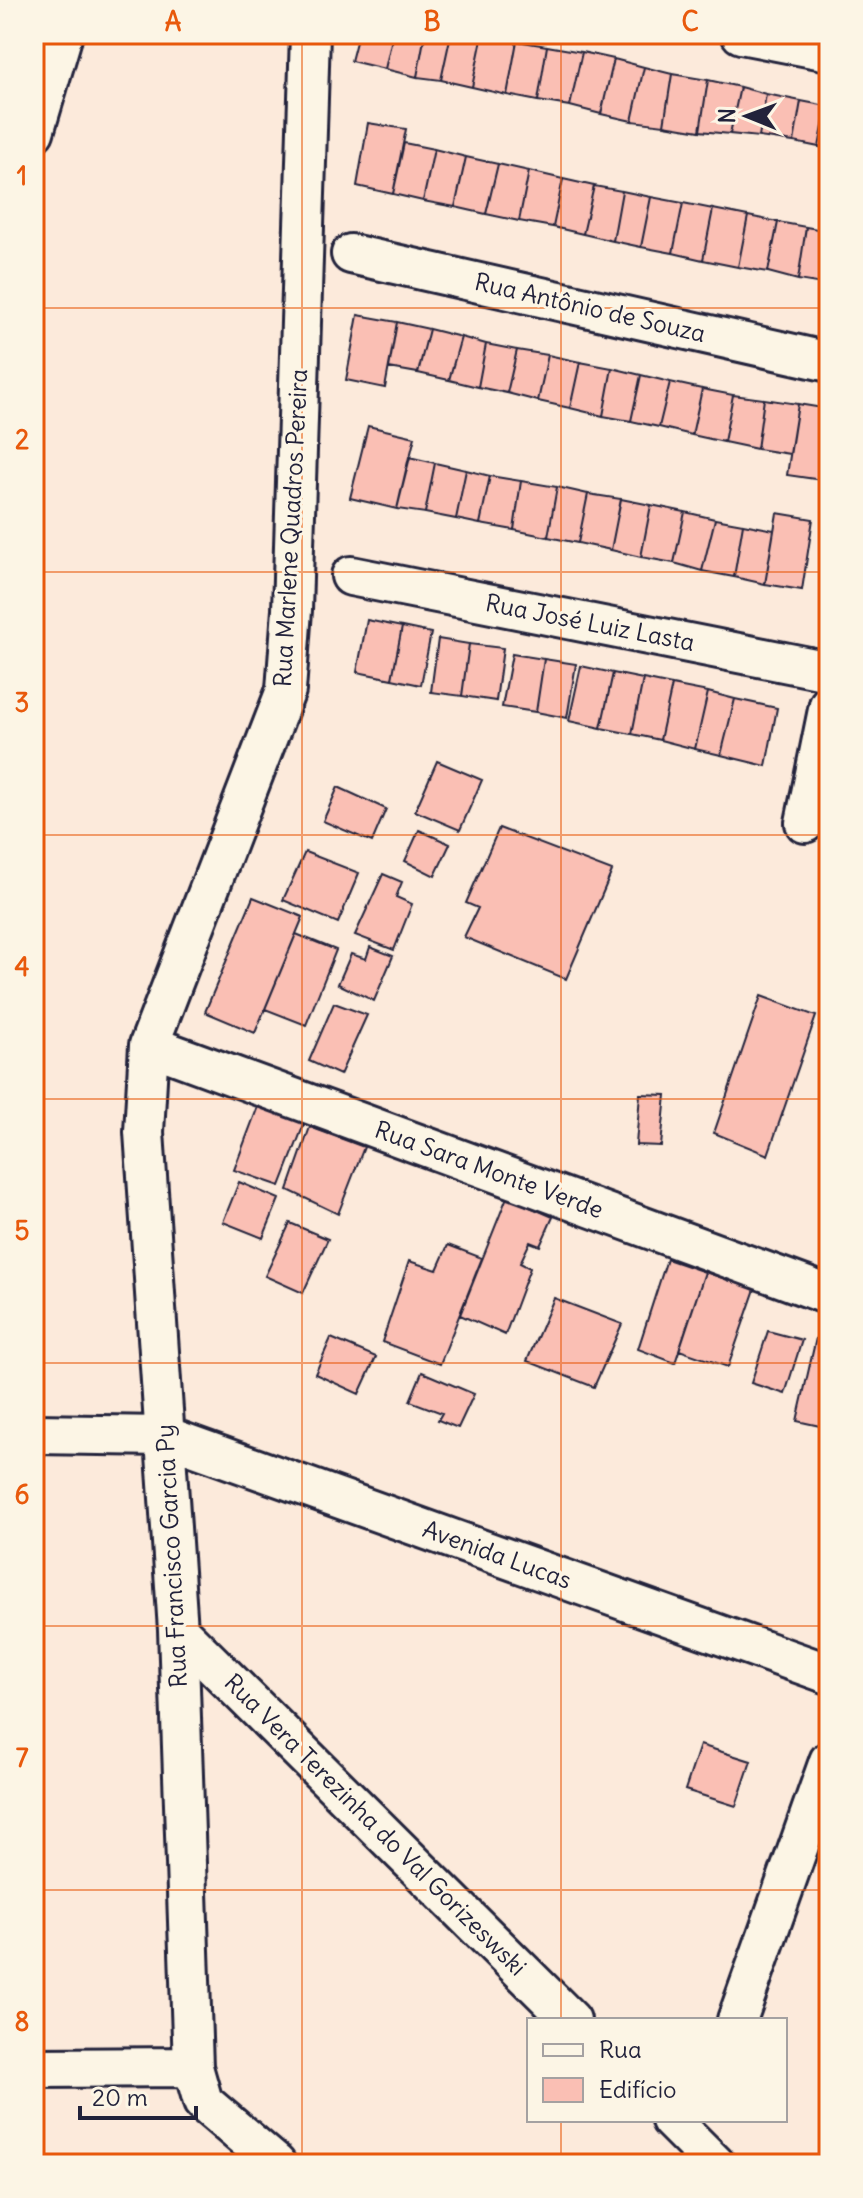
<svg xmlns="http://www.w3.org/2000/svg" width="863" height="2198" viewBox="0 0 863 2198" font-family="Delius,sans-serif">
<rect width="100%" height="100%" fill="#fceadb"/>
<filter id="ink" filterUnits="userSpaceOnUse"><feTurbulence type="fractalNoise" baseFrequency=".0125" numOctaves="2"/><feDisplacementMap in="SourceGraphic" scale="16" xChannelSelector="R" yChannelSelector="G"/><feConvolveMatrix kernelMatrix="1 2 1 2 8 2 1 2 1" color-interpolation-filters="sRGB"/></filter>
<g filter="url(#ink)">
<path fill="#fabfb4" stroke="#22223b" stroke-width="2" d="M358,34H393L385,69L351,61Z
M393,34H425L417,77L385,69Z
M425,34H451L441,80L417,77Z
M451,34H483L472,87L441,80Z
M483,34L517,41L507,95L472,87Z
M517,41L547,46L538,101L507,95Z
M547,46L582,52L570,106L538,101Z
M582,52L614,59L601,114L570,106Z
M614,59L644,67L632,121L601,114Z
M644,67L672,74L664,125L632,121Z
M672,74L708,80L700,131L664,125Z
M708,80L740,87L730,134L700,131Z
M740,87L766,94L759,137L730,134Z
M766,94L801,101L794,142L759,137Z
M801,101L827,106L819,147L794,142Z
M827,106H829V149L819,147Z
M368,123L406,129L393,194L357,186Z
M404,143L434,149L423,201L393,194Z
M434,149L466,157L455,207L423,201Z
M466,157L498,164L486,214L455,207Z
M498,164L529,171L519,221L486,214Z
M529,171L563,179L553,227L519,221Z
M563,179L594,186L583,234L553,227Z
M594,186L622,191L613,241L583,234Z
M622,191L651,197L641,247L613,241Z
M651,197L683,203L673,253L641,247Z
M683,203L713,209L703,260L673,253Z
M713,209L748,216L738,267L703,260Z
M748,216L778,222L768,272L738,267Z
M778,222L806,227L798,280L768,272Z
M806,227L829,231V285L798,280Z
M358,315L397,322L385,388L346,380Z
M397,322L429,329L418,373L389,368Z
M429,329L461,337L449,380L418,373Z
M461,337L486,344L478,387L449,380Z
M486,344L517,350L507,393L478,387Z
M517,350L548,355L538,401L507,393Z
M548,355L580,362L570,408L538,401Z
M580,362L612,368L603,416L570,408Z
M612,368L641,375L631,421L603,416Z
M641,375L670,382L659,427L631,421Z
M670,382L702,389L692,435L659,427Z
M702,389L733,395L724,442L692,435Z
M733,395L764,399L757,449L724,442Z
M764,399L798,404L790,454L757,449Z
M798,404L829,409V481L787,475Z
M368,426L415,437L397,509L350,498Z
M409,457L435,463L425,513L397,509Z
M435,463L466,470L456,519L425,513Z
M466,470L490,476L480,524L456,519Z
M490,476L521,481L514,530L480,524Z
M521,481L557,487L548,537L514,530Z
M557,487L588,494L578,543L548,537Z
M588,494L621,499L611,550L578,543Z
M621,499L651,505L641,557L611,550Z
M651,505L685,512L674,563L641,557Z
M685,512L715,519L702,571L674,563Z
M777,513L813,519L802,590L765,584Z
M715,519L743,524L734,577L702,571Z
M743,524L774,530L765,584L734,577Z
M367,620L402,627L392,679L357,672Z
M402,627L431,633L421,685L392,679Z
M438,639L469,644L462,696L431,692Z
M469,644L503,648L496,701L462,696Z
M512,654L544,659L536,712L502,707Z
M544,659L576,664L567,718L536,712Z
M581,666L613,673L601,728L569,721Z
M613,673L643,679L632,734L601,728Z
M643,679L672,685L660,740L632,734Z
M672,685L708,692L695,749L660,740Z
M708,692L735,699L721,755L695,749Z
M735,699L777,708L766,766L721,755Z
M437,761L482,780L460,830L415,811Z
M338,787L386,809L372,842L323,821Z
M499,828L612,871L566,979L464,937L478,908L466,903Z
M419,830L450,844L435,876L405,861Z
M305,852L359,873L338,923L283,900Z
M383,874L402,882L396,897L412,904L394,950L355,935Z
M253,897L303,917L255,1033L205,1012Z
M296,934L336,950L306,1025L265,1009Z
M370,947L393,956L374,1001L338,984L351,954L366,959Z
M761,996L816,1016L768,1155L714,1133Z
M334,1003L367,1015L340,1075L309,1061Z
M640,1094L666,1095L661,1146L636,1145Z
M260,1101L306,1119L280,1186L234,1170Z
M310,1127L364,1147L338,1214L288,1190Z
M239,1182L279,1199L263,1238L223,1222Z
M507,1197L553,1217L540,1246L530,1242L520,1263L530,1268L505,1335L460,1315Z
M290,1223L328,1239L303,1293L265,1276Z
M448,1245L482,1258L440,1364L382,1342L409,1261L437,1270Z
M667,1259L705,1272L675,1363L638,1349Z
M705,1272L755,1289L728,1367L679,1350Z
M554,1298L622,1324L594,1387L527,1361Z
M768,1331L802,1340L785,1394L751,1383Z
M331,1338L376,1357L359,1394L315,1374Z
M816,1338L829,1341V1428L797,1421Z
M422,1372L474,1394L458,1428L438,1420L442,1413L410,1401Z
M700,1745L751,1761L736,1806L685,1790Z"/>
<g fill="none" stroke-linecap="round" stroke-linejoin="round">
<g stroke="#22223b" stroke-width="44">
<path id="minor" d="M741,34L829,51
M34,132L63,34
M351,254L829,362
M351,576L829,671
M805,823L829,705
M149,1045L829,1295
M34,1434L165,1436L829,1674
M178,1630L571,2020
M737,2020L829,1761
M34,2068L193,2067
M671,2120L715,2164
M276,2164L203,2102L193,2067L178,1630L144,1132L149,1045L286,690L292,610L310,34"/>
</g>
<use href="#minor" stroke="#fcf5e5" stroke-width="38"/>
</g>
</g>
<path fill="none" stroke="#e8590c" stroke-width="2" stroke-opacity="0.55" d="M302,34V2164M561,34V2020M34,308H829M34,572H829M34,835H829M34,1099H829M34,1363H829M34,1626H829M34,1890H829M561,2120V2164"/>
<g text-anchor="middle" stroke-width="6" stroke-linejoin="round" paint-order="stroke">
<g font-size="24" fill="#22223b" stroke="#fcf5e5">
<text transform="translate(590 308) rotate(13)" y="8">Rua Antônio de Souza</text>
<text transform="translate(291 528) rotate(-87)" y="8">Rua Marlene Quadros Pereira</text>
<text transform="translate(590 623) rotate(11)" y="8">Rua José Luiz Lasta</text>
<text transform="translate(489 1170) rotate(20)" y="8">Rua Sara Monte Verde</text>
<text transform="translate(497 1555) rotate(20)" y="8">Avenida Lucas</text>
<text transform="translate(172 1556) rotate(-93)" y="8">Rua Francisco Garcia Py</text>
<text transform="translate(375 1825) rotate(45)" y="8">Rua Vera Terezinha do Val Gorizeswski</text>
</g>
</g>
<rect width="863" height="2198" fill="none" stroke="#fcf5e5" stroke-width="88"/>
<rect x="527" y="2018" width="260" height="104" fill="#fcf5e5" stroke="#a5a1a1" stroke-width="2"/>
<rect x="543" y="2044" width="40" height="12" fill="#fcf5e5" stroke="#a5a1a1" stroke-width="2"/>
<text x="599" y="2058" font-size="24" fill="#22223b">Rua</text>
<rect x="543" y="2078" width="40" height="24" fill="#fabfb4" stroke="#a5a1a1" stroke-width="2"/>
<text x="599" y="2098" font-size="24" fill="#22223b">Edifício</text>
<g transform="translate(747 116) rotate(271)" stroke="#fcf5e5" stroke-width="6" paint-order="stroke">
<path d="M0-6L14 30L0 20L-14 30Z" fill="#22223b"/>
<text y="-12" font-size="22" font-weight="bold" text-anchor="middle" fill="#22223b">N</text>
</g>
<path d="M80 2106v12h116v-12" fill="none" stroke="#22223b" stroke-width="4"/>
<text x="92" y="2106" font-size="24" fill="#22223b" stroke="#fcf5e5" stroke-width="6" paint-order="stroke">20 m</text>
<rect x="44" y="44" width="775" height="2110" fill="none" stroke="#e8590c" stroke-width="3"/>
<g font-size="26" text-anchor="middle" font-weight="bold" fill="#e8590c">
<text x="173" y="31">A</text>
<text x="432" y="31">B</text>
<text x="690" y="31">C</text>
<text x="22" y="185">1</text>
<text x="22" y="449">2</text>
<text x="22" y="712">3</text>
<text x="22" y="976">4</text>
<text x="22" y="1240">5</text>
<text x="22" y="1504">6</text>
<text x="22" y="1767">7</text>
<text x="22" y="2031">8</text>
</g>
</svg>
